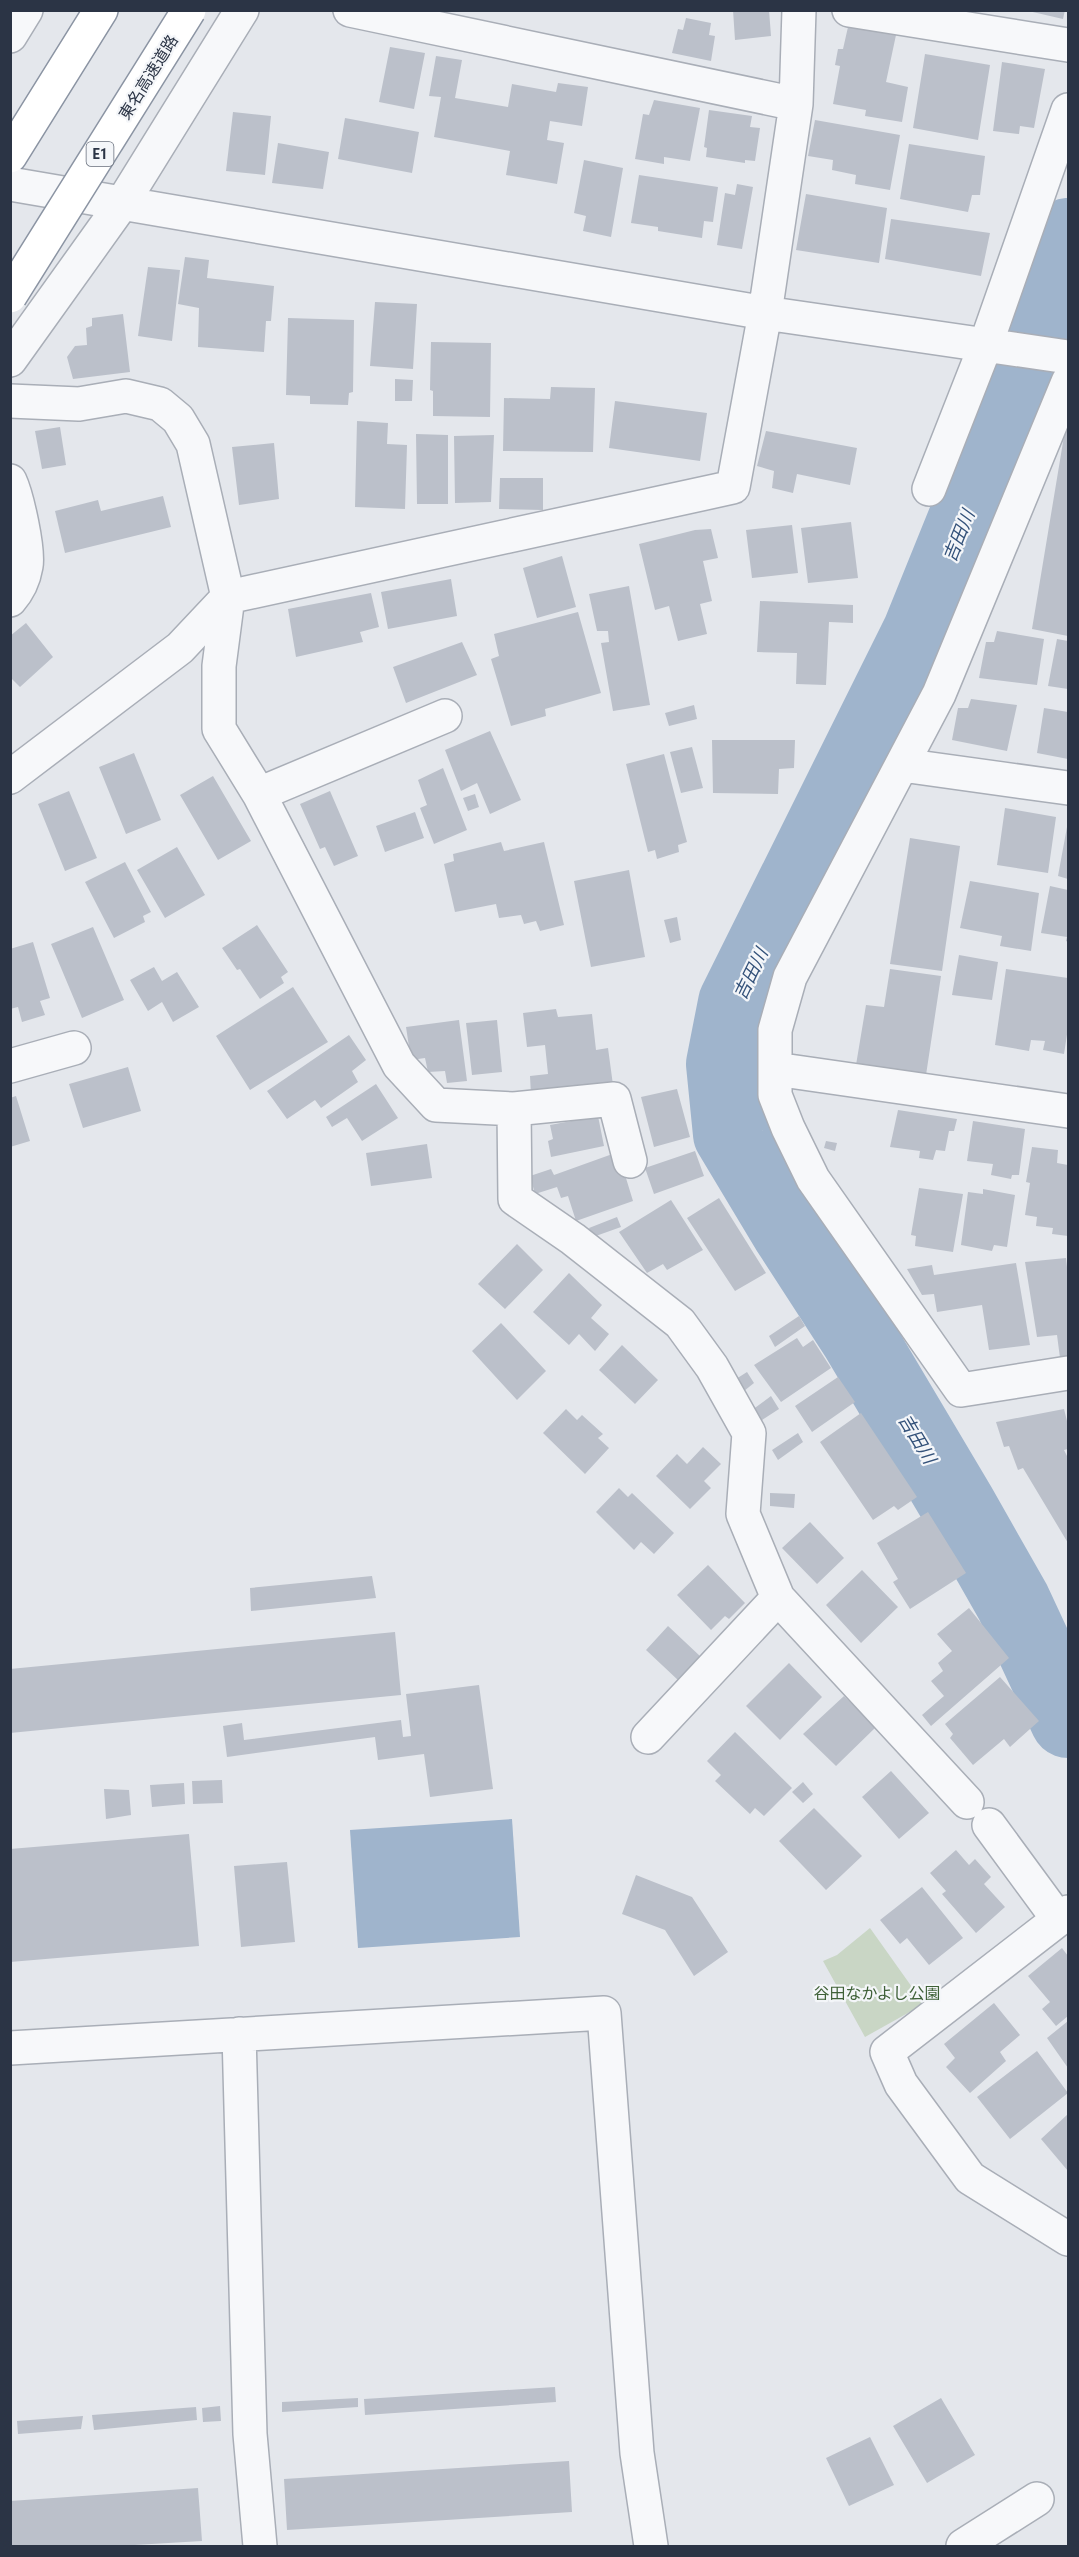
<svg xmlns="http://www.w3.org/2000/svg" width="1079" height="2557" viewBox="0 0 1079 2557" font-family="'Roboto Condensed','Noto Sans JP',sans-serif">
<rect width="100%" height="100%" fill="#e4e7ec"/>
<path fill="#c9d6c5" d="M870,1928L924,2004L865,2037L823,1961L837,1955Z"/>
<path fill="#9fb4cc" d="M512,1819L520,1937L358,1948L350,1830Z"/>
<g fill="none" stroke-linecap="round" stroke-linejoin="round">
<path stroke="#9fb4cc" stroke-width="76" d="M1068,236L1005,423L920,633L736,1003L724,1064L731,1134L788,1229L858,1337L959,1507L1013,1602L1068,1720"/>
</g>
<path fill="#bbc0ca" d="M733,10H769L771,36L735,40Z
M1024,10H1065L1063,19Z
M686,18L711,23L709,35L715,36L711,61L672,53L678,29L683,30Z
M848,27L896,35L886,82L908,87L902,122L865,116L866,110L833,104L840,66L835,65L838,49H843Z
M390,47L425,53L414,109L379,102Z
M925,54L990,65L978,140L913,128Z
M436,56L462,60L455,98L508,107L512,84L556,92L558,83L588,87L582,126L550,121L547,140L564,143L557,184L506,175L510,151L434,137L441,97L429,96Z
M1002,62L1045,69L1034,128L1020,126L1019,134L993,131Z
M654,100L700,108L690,161L664,157V164L635,159L643,114L649,115Z
M709,110L752,116L750,127L760,128L755,161L745,160V163L706,157L707,148L704,147Z
M233,112L271,116L265,175L226,171Z
M345,118L419,132L412,173L338,159Z
M815,120L900,135L890,190L855,184L856,175L832,170L833,160L808,156Z
M278,143L329,152L323,189L272,183Z
M909,144L985,156L980,195H972L968,212L900,199Z
M584,160L623,168L611,237L583,231L586,216L574,213Z
M639,175L718,187L713,222L704,221L702,238L658,231V227L631,223Z
M737,184L753,187L742,249L717,245L725,193L735,195Z
M806,194L887,208L879,263L796,250Z
M891,219L990,233L981,276L885,259Z
M185,257L209,260L207,278L274,286L271,321H266L264,352L198,347L199,308L178,304Z
M148,267L180,270L172,341L138,336Z
M375,302L417,304L413,369L370,366Z
M123,314L130,372L73,379L67,357L75,346L87,345L86,328L92,326V318Z
M288,318L354,320L353,392L349,393L348,405L310,404V396L286,395Z
M431,342L491,343L490,417L433,416V391L430,390Z
M395,379L413,380L412,401H395Z
M551,387L595,388L593,452L503,451L504,398L550,399Z
M615,401L707,413L700,461L609,448Z
M357,421L388,423L387,444L407,445L405,509L355,507Z
M1066,424H1068V636L1032,629Z
M60,427L66,465L42,469L35,431Z
M766,431L857,448L850,485L797,474L793,493L772,488L774,471L757,466Z
M416,434L448,435V504H417Z
M494,435L491,502L455,503L454,436Z
M274,443L279,499L239,505L232,447Z
M500,478H543V510L499,509Z
M163,496L171,527L65,553L55,511L98,500L101,511Z
M851,522L858,578L808,583L801,528Z
M792,525L798,573L752,578L746,530Z
M711,529L718,558L703,561L712,601L700,604L707,634L678,641L669,606L655,610L639,544L695,530Z
M562,556L576,607L537,618L523,568Z
M451,579L457,616L388,629L381,592Z
M629,586L650,705L613,711L601,643L609,642L608,631H597L589,594Z
M371,593L379,627L360,632L363,642L296,657L288,609Z
M760,601L853,605V623L829,622L826,685L796,684L797,653L757,652Z
M578,612L601,693L545,709L546,716L511,726L491,659L499,656L494,634Z
M26,623L53,657L20,687L10,677V636Z
M997,631L1044,639L1037,685L979,678L986,642H994Z
M1057,639L1068,641V689L1048,686Z
M462,642L477,675L406,703L393,667Z
M971,699L1017,705L1007,751L952,740L958,708H968Z
M694,705L697,719L669,726L665,713Z
M1044,708L1068,712V759L1037,753Z
M490,731L521,800L490,814L477,783L461,791L445,750Z
M712,740H795L794,768L779,769L778,794L713,793Z
M692,747L703,788L681,793L670,752Z
M134,753L161,820L126,834L99,767Z
M664,754L687,842L678,845L679,852L657,859L655,850L648,852L626,764Z
M443,768L467,830L434,844L420,808L427,805L418,780Z
M213,776L251,841L218,860L180,795Z
M69,791L97,858L65,871L38,804Z
M330,791L358,856L334,866L325,847L320,849L300,804Z
M475,794L479,807L468,811L463,798Z
M1005,808L1056,817L1048,873L997,865Z
M415,812L424,838L385,852L376,826Z
M1067,827H1068V879L1058,876Z
M910,838L960,846L942,971L890,964Z
M501,842L504,851L544,842L564,925L540,931L536,921L524,924L521,915L499,918L496,904L455,912L444,864L454,861L453,854Z
M177,847L205,895L165,918L137,870Z
M125,862L151,912L143,916L145,922L114,938L85,882Z
M629,870L645,957L591,967L574,881Z
M970,881L1039,893L1031,951L1000,946L1002,936L960,928Z
M1050,886L1068,890V942L1066,941L1067,937L1041,933Z
M677,917L681,940L670,943L664,920Z
M257,925L288,972L281,977L284,983L260,999L240,969L237,970L222,948Z
M93,927L124,1000L82,1018L51,944Z
M33,942L50,998L40,1001L45,1015L22,1022L18,1007L10,1009V949Z
M959,955L998,962L992,1000L952,995Z
M154,967L162,981L177,972L199,1007L173,1022L162,1002L148,1011L130,980Z
M890,969L941,976L926,1075L856,1065L866,1005L884,1007Z
M1006,969L1068,978V1028L1064,1054L1043,1050L1045,1041L1031,1040L1029,1051L995,1045Z
M293,987L328,1042L250,1090L216,1036Z
M556,1009L558,1017L592,1014L596,1050L608,1048L613,1085L531,1095L530,1076L548,1074L545,1045L527,1047L523,1013Z
M459,1020L467,1081L447,1083L445,1071L428,1072L425,1058L411,1060L406,1027Z
M497,1020L502,1072L472,1075L466,1023Z
M349,1035L366,1060L352,1071L358,1082L321,1108L315,1100L287,1119L267,1091Z
M128,1067L141,1111L83,1128L69,1084Z
M376,1084L398,1118L362,1141L347,1118L332,1127L326,1117Z
M677,1089L690,1137L654,1147L641,1097Z
M16,1096L30,1141L10,1147V1098Z
M898,1110L957,1119L954,1131H949L945,1151L936,1150L933,1160L919,1158L920,1151L890,1147Z
M598,1116L604,1146L551,1157L548,1141L553,1139L550,1125Z
M973,1121L1025,1129L1019,1175H1012L1011,1179L991,1175L993,1164L967,1161Z
M826,1141L837,1143L835,1151L824,1148Z
M427,1144L432,1178L371,1186L366,1153Z
M1032,1147L1058,1150L1057,1163L1068,1165V1236L1052,1234L1053,1228L1036,1226L1037,1217L1025,1215L1030,1183L1026,1182Z
M695,1151L704,1176L654,1194L645,1168Z
M618,1152L633,1201L576,1221L568,1196L561,1198L557,1187L535,1194L530,1176L551,1169L554,1175Z
M919,1188L963,1194L953,1252L915,1246L916,1236L911,1235Z
M983,1189L1015,1195L1007,1247L994,1245L992,1251L961,1245L968,1192L983,1194Z
M719,1198L766,1273L735,1291L687,1218Z
M671,1200L703,1250L667,1270L663,1264L647,1273L619,1232Z
M617,1217L621,1227L593,1237L589,1228Z
M517,1244L543,1270L505,1309L478,1284Z
M1066,1258L1068,1276V1357L1060,1358L1057,1335L1037,1337L1025,1262Z
M1016,1263L1030,1345L989,1350L982,1305L937,1312L934,1294L922,1295L907,1269L932,1265L934,1275Z
M569,1273L602,1305L591,1318L609,1334L595,1351L579,1334L569,1345L533,1312Z
M799,1316L805,1326L775,1347L769,1336Z
M501,1323L546,1371L517,1400L472,1351Z
M797,1338L803,1347L813,1340L831,1368L781,1402L754,1365Z
M622,1345L658,1380L635,1404L599,1370Z
M747,1372L754,1383L744,1391L736,1379Z
M838,1377L855,1402L812,1432L795,1406Z
M771,1396L779,1409L756,1424L748,1413Z
M566,1409L577,1420L582,1415L603,1434L598,1438L609,1448L585,1474L543,1433Z
M1064,1409L1068,1425V1449L1064,1450L1068,1458V1543L1023,1468L1018,1470L1009,1446L1004,1447L996,1422Z
M861,1413L917,1497L898,1510L894,1506L873,1520L820,1442Z
M798,1433L803,1442L778,1460L772,1450Z
M703,1447L721,1464L704,1481L711,1488L690,1509L656,1476L677,1454L687,1464Z
M619,1488L628,1497L632,1493L674,1533L654,1554L641,1542L634,1550L596,1512Z
M770,1493L795,1494L794,1508L770,1506Z
M928,1512L966,1573L910,1609L893,1582L898,1579L877,1543Z
M810,1522L844,1558L817,1584L782,1548Z
M708,1565L745,1603L729,1619L725,1616L711,1630L677,1595Z
M862,1570L898,1607L861,1643L826,1605Z
M372,1576L376,1598L251,1611L250,1588Z
M969,1608L1009,1658L931,1726L922,1715L944,1696L931,1681L943,1671L938,1663L952,1651L937,1634Z
M668,1626L701,1657L679,1681L646,1650Z
M395,1632L401,1695L10,1733V1669Z
M789,1663L822,1697L780,1740L746,1706Z
M1000,1677L1039,1721L1010,1747L1004,1739L973,1765L950,1738L953,1734L945,1724Z
M479,1685L493,1789L430,1797L424,1754L378,1760L375,1737L227,1757L223,1726L242,1723L244,1740L401,1720L403,1737L411,1736L406,1694Z
M844,1696L876,1727L836,1766L803,1734Z
M735,1732L792,1788L764,1816L755,1808L750,1814L715,1781L721,1775L707,1761Z
M891,1771L929,1813L899,1839L862,1797Z
M222,1780L223,1803L193,1804L192,1781Z
M803,1782L813,1794L803,1803L792,1792Z
M184,1783L185,1804L152,1807L150,1785Z
M104,1789L129,1790L131,1815L106,1819Z
M814,1808L862,1856L826,1890L779,1841Z
M189,1834L199,1946L10,1962V1849Z
M956,1850L969,1865L975,1859L991,1877L984,1884L1005,1907L976,1933L942,1894L946,1891L930,1873Z
M287,1862L295,1942L241,1947L234,1866Z
M636,1875L692,1897L728,1952L694,1976L665,1930L622,1914Z
M922,1887L963,1938L929,1965L907,1938L900,1944L880,1920Z
M1062,1948L1068,1956V2016L1056,2026L1042,2009L1050,2002L1028,1976Z
M994,2003L1020,2035L1000,2052L1006,2061L970,2093L946,2067L955,2058L944,2044Z
M1068,2021V2068L1047,2038Z
M1037,2051L1068,2093L1010,2139L977,2097Z
M1068,2114V2171L1041,2139Z
M555,2387L556,2402L365,2415L364,2399Z
M358,2398V2407L282,2412V2402Z
M941,2398L975,2455L927,2483L893,2426Z
M220,2406L221,2421L203,2422L202,2408Z
M196,2407L197,2420L94,2430L92,2415Z
M83,2416L81,2429L18,2434L17,2421Z
M870,2437L894,2485L849,2506L826,2458Z
M569,2461L572,2512L287,2530L284,2479Z
M198,2488L202,2541L118,2546H10V2501Z"/>
<g fill="none" stroke-linecap="round" stroke-linejoin="round">
<g stroke="#a9aeb7" stroke-width="36">
<path id="minor" d="M350,10L796,104
M849,10L1068,45
M10,36L26,10
M10,184L765,313L1068,357
M10,360L123,202L242,10
M1068,382L939,694L790,977L775,1030V1095L788,1128L813,1179L961,1390L1068,1373
M10,401L79,404L126,396L160,404L178,419L193,444L228,597L219,666V729L259,794L399,1065L436,1105L514,1109L614,1099L630,1161
M10,481C17,496 29,550 26,566C24,578 18,591 10,600
M929,489L986,344L1068,110
M902,765L1068,788
M10,777L180,648L228,597L733,487L765,313L796,104L799,10
M259,794L445,716
M10,1066L74,1048
M775,1069L1068,1111
M514,1109L515,1199L573,1239L680,1323L712,1367L749,1433L743,1514L778,1598L967,1802
M648,1737L778,1598
M989,1825L1058,1919
M1068,1912L887,2052L901,2084L970,2178L1068,2239
M239,2034L250,2434L260,2546
M10,2048L604,2013L637,2453L651,2546
M963,2546L1037,2499"/>
</g>
<g stroke="#8b94a3" stroke-width="36">
<path id="highway" d="M10,156L101,10"/>
</g>
<use href="#minor" stroke="#f7f8fa" stroke-width="33"/>
<use href="#highway" stroke="#fff" stroke-width="33"/>
<g stroke="#8b94a3" stroke-width="36" stroke-linecap="butt">
<path id="highway-bridge" d="M10,296L189,10"/>
</g>
<use href="#highway-bridge" stroke="#fff" stroke-width="33"/>
</g>
<g text-anchor="middle" stroke-width="4.5" stroke-linejoin="round" paint-order="stroke">
<rect fill="#f4f6f9" stroke="#676e7b" stroke-width="1.5" x="86.5" y="142" width="27" height="24" rx="4.5"/>
<g font-size="15" font-weight="bold" fill="#2b3445">
<text x="100" y="159">E1</text>
</g>
<g font-size="16" fill="#2b3445" stroke="#f4f6f9">
<text transform="translate(148 77) rotate(-58)" y="6">東名高速道路</text>
</g>
<g font-size="16" fill="#3f6138" stroke="#f4f6f9">
<text x="877" y="1999">谷田なかよし公園</text>
</g>
<g font-size="18" font-style="italic" fill="#34527a" stroke="#f4f6f9">
<text transform="translate(959 536) rotate(-68)" y="6">吉田川</text>
<text transform="translate(751 974) rotate(-64)" y="6">吉田川</text>
<text transform="translate(917 1439) rotate(59)" y="6">吉田川</text>
</g>
</g>
<rect width="1079" height="2557" fill="none" stroke="#2b3445" stroke-width="24"/>
</svg>
